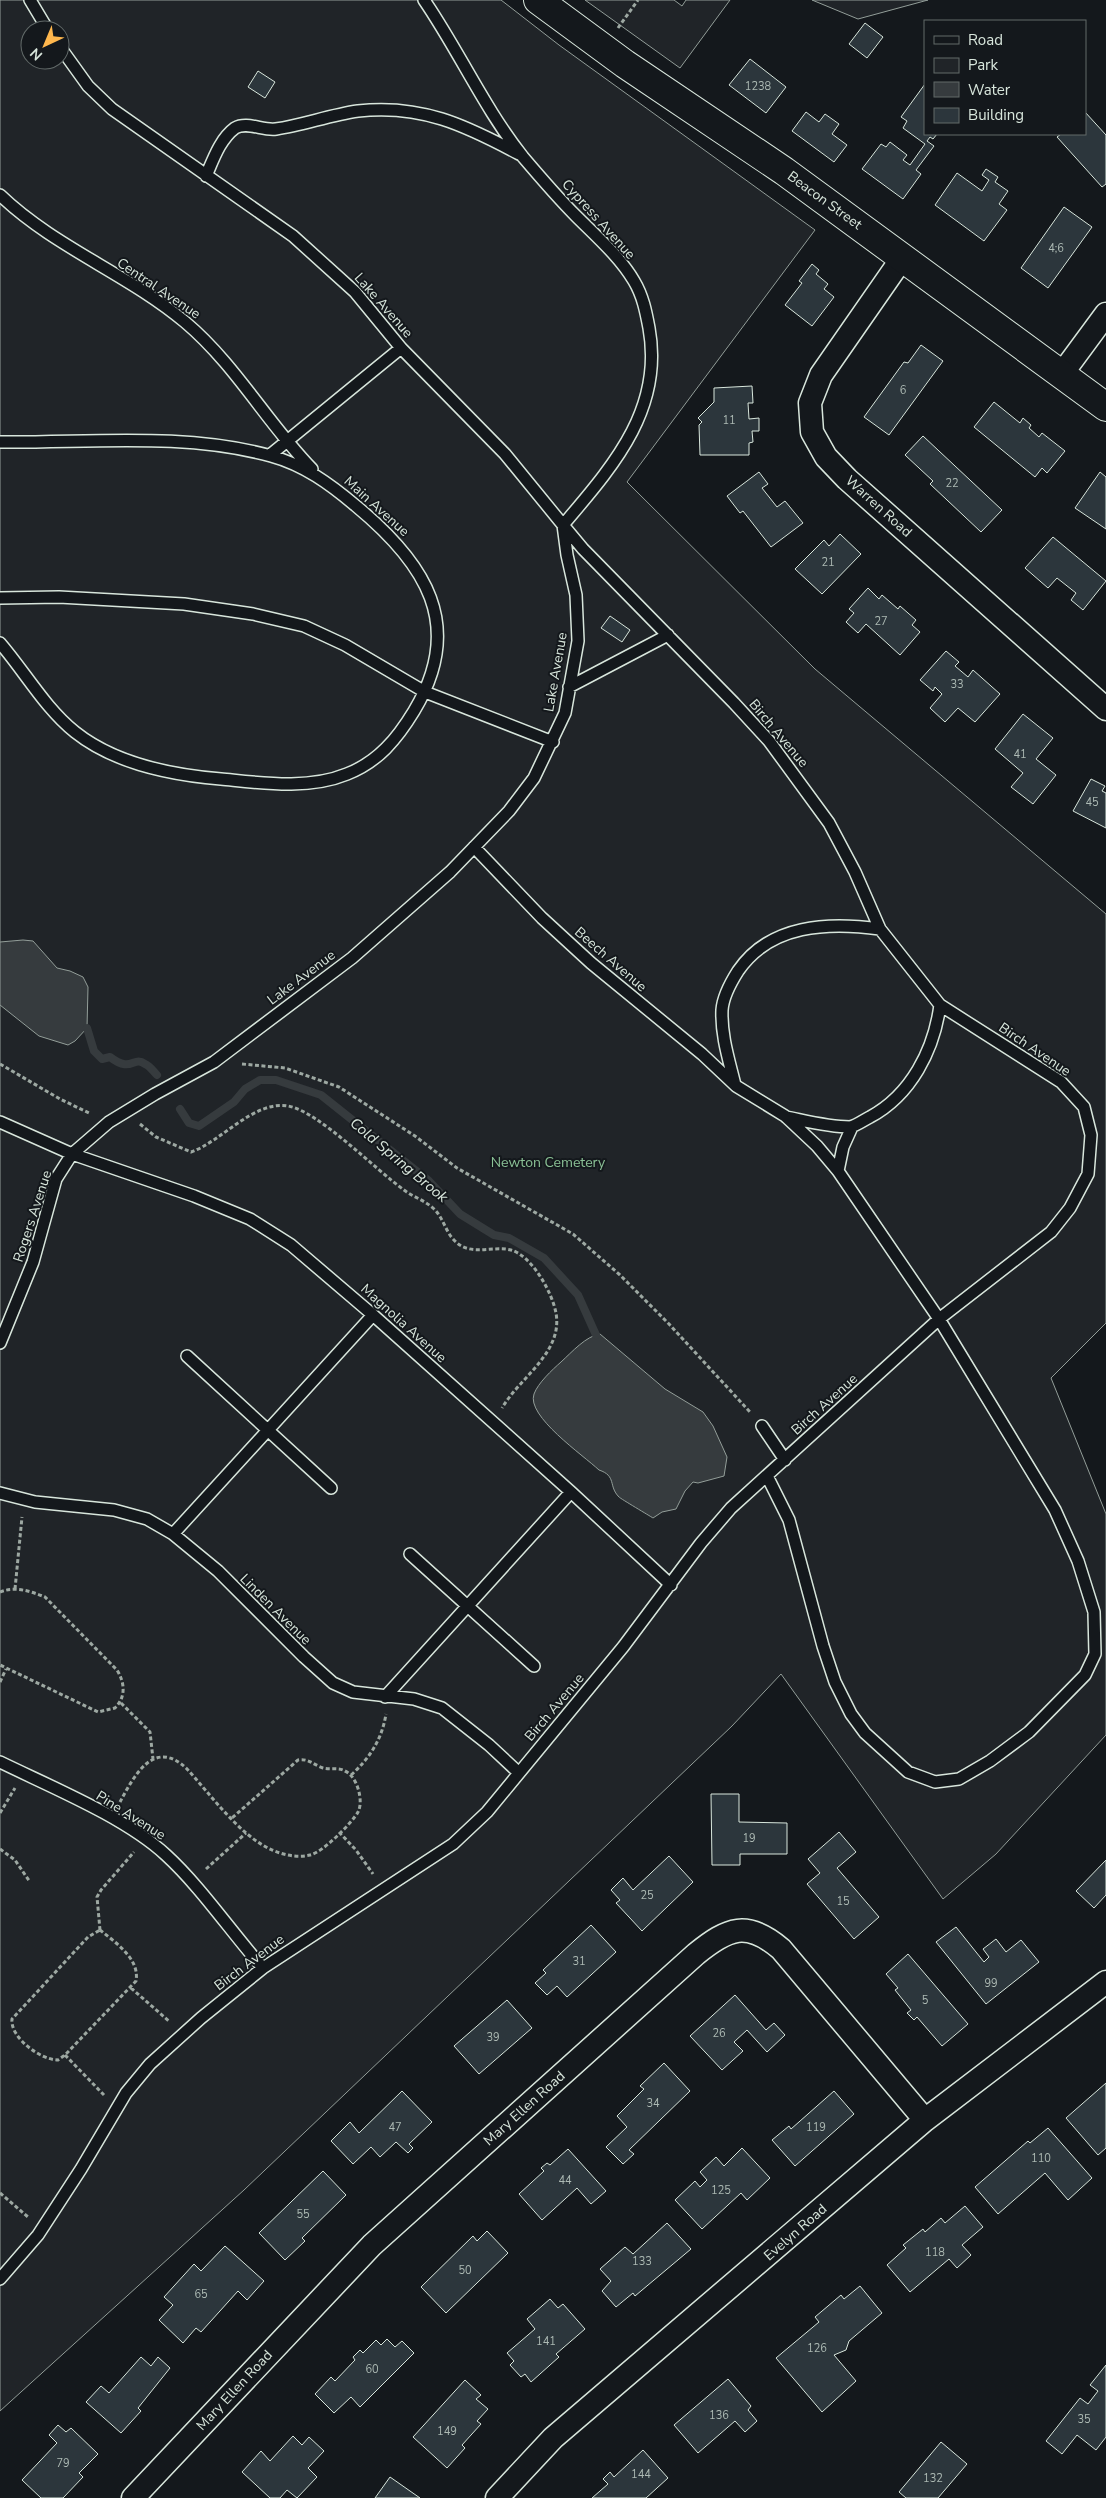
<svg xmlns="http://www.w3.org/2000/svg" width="1106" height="2498" viewBox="0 0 1106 2498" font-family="'Nunito Sans',sans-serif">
<rect width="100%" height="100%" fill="#14181c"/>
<path fill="#202428" stroke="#939e99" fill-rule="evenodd" d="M0,0H501L559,45L815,230L627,482L815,669L1106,914V1323L1051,1378L1106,1514V1735L996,1854L943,1899L781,1674L732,1726L244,2190L0,2411ZM30,30H60V60H30Z
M585,0H674L682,6L686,0H730L680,68Z
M812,0H928L858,19Z"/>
<path fill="#363b3e" stroke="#939e99" d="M23,940L33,941L57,968L70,971L83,977L88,987L87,1028L75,1041L68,1045L39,1036L0,1005V942Z
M600,1334L665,1389L703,1412L713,1426L727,1457L724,1476L698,1483L693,1482L685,1491L676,1509L662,1512L653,1518C650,1516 621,1499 619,1497C608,1486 617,1476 599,1470C583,1455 526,1416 534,1394C538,1383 552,1370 561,1362C572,1352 586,1336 600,1334Z"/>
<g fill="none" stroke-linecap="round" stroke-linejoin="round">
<path stroke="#363b3e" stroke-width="8" d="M87,1028L94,1051L102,1059L110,1057C132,1074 133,1055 145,1064C150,1066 153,1071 157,1075
M180,1109L189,1123L199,1126L234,1102L245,1089L260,1080H276L321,1095L429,1181L460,1214L494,1235L509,1238L544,1258L578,1295L596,1335"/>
</g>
<path fill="#2c363c" stroke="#d8e6dc" d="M865,23L883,37L867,58L849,44Z
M750,59L786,87L766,113L729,85Z
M258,71L275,82L265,98L248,87Z
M925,84V134H937L933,139L930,137L927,141L934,146L916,170L921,174L903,199L862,169L881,144L886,147L890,142L907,155L903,160L910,165L925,144L903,128L907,121L901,117Z
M806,112L819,122L825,114L839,124L832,134L847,145L834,162L792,131Z
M1085,112L1106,135V184L1102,187L1057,137L1061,134H1085Z
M986,169L998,177L995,182L1008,191L999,204L1007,210L984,241L935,205L957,173L982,191L989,180L982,175Z
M1064,207L1092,227L1048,288L1021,268Z
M812,264L819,270L816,274L828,284L824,289L834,297L812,326L785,305L802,283L799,281Z
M921,345L943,361L889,435L864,417L904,362L908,363Z
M752,386L753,403H748L749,419L759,418V431H752L753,442L749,443V455H700L699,425L702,422L698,418L714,402V388Z
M994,402L1020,423L1023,418L1031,425L1029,428L1039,437L1042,433L1065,451L1047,473L1042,468L1035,477L974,427Z
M923,436L1002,510L981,532L930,484L933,481L905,455Z
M759,472L768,484L762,488L777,507L785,501L803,523L771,547L743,511L740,513L727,496Z
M1100,472L1106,477V529L1075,508Z
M840,534L861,554L822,594L795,569L824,540L829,546Z
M1053,537L1106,581L1083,610L1071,600L1076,593L1057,578L1048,588L1025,568Z
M868,588L879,599L882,595L898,609L900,606L916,620L912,625L920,632L900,655L866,624L858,633L846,622L854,613L849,609Z
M610,616L630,630L622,642L601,628Z
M946,651L959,662L955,666L968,677L973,670L1000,694L975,722L958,708L945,722L930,708L942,694L935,687L933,691L920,680Z
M1023,714L1053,738L1036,759L1056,775L1033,804L1011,787L1023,773L995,749Z
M1091,779L1105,786L1102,791L1106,793V828L1073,811Z
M711,1794H739V1822L787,1823V1854H740V1865H712Z
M839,1832L856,1852L837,1868L879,1917L854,1939L807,1884L820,1873L808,1859Z
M669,1856L693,1882L642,1931L616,1903L620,1900L611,1890L623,1878L633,1890Z
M1106,1860V1895L1094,1908L1076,1891Z
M591,1925L616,1952L567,1997L557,1986L547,1995L535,1983L546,1973L543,1970Z
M956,1927L984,1962L989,1957L983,1949L996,1939L1006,1952L1021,1940L1039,1962L986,2004L936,1942Z
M908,1954L968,2024L942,2046L917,2017L914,2020L907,2013L911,2010L895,1990L898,1988L886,1974Z
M735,1995L766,2030L774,2023L785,2035L767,2052L747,2030L734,2042L743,2051L722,2070L690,2036Z
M507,2000L532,2028L479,2074L454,2046Z
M664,2063L690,2091L629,2150L634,2154L623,2164L606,2147L627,2127L617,2116L644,2089L640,2086Z
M1106,2083V2148L1098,2155L1066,2118Z
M402,2091L432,2122L409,2144L413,2148L408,2153L396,2142L380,2157L371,2147L353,2164L331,2141L350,2122L359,2133Z
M834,2091L854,2114L795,2166L772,2140L789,2126L791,2129Z
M1048,2128L1092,2178L1068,2200L1045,2173L998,2214L975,2187L1028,2141L1030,2143Z
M742,2148L770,2178L747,2200L741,2193L702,2229L675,2200L695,2181L700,2187L707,2180L700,2172L716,2157L724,2166Z
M568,2149L606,2191L591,2204L577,2188L542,2220L519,2194L544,2171L541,2168L547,2163L550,2165Z
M323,2171L346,2195L302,2238L305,2241L285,2260L259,2233Z
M965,2206L983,2227L962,2245L971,2255L957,2268L949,2259L910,2292L887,2265L906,2248L903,2245L923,2229L925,2232L941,2218L945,2223Z
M667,2223L691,2249L635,2296L633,2293L616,2307L602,2291L611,2281L600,2269L625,2247L633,2254Z
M487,2231L508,2253L446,2313L421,2287L473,2236L477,2241Z
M225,2246L264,2281L247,2300L238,2291L201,2332L196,2328L183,2343L159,2320L173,2305L164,2297L194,2264L201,2271Z
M860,2286L882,2313L849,2341L846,2350L834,2355L856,2381L822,2412L776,2358L819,2322L815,2317L841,2295L844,2299Z
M550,2299L558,2308L563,2304L585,2329L556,2354L559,2357L531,2382L525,2374L521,2377L510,2365L514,2361L507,2353L535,2329L527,2319Z
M387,2339L395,2347L402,2341L414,2353L360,2407L351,2397L334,2413L315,2394L331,2377L335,2381L355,2360L353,2357L360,2350L363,2353L376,2340L381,2345Z
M141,2357L151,2366L158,2357L170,2368L138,2408L141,2411L121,2433L86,2402L101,2386L109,2393Z
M1106,2365V2437L1096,2450L1077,2435L1062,2454L1046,2441L1080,2398L1088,2404L1098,2391L1090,2385Z
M728,2379L751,2406L748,2410L757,2421L745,2432L735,2421L698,2453L674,2425Z
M465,2380L481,2395L476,2399L488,2409L477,2421L481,2424L462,2445L465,2448L447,2468L413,2437Z
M58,2425L66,2432L71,2428L98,2454L79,2473L83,2477L63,2498H41L22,2480L57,2443L49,2435Z
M293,2436L302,2445L309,2437L324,2451L308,2468L317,2477L297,2498L287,2490L280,2498H270L242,2472L261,2451L270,2461Z
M941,2442L967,2464L938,2498H906L899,2492Z
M643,2450L668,2478L646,2498H592L608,2484L603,2479L610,2472L614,2477Z
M390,2477L420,2498H375Z"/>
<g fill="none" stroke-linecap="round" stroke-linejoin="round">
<g stroke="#d8e6dc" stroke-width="14">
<path id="service" d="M30,0L48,30
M206,176C213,160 220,139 235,128C247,121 263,131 276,129C303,125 330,115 358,111C421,104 465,125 519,154
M0,195C54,247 128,274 185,322C236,365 267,423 312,469
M0,442C89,443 184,432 271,456C304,465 330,484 356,506C425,563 466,625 414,711C397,739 378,762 347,774C308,790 262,783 221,779C171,775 115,764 75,732C45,708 25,672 0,643
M270,455L401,348
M0,598L59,597L184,604L253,614L304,626L345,645L425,692L553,742
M569,687L668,635
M474,847L542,918L591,963L702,1054L736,1086L785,1116L817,1146L838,1171L939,1319L1055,1510L1078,1561L1094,1612L1095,1654L1085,1675L1029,1732L990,1761L959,1779L935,1782L908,1772L865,1733L851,1714L835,1682L823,1646L789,1520L767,1476
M735,1085C729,1060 721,1036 722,1010C723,996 731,982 738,971C770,924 828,922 880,929
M786,1117C806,1121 828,1127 850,1127C856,1126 864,1120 870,1117C911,1095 934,1050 940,1005
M0,1122L72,1154L109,1122L155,1094L214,1062L352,958L450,872L509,811L534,778L565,713L578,641L576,595L567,555L563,525L505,454L401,348L355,292L293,236L112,109L88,86L60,47
M838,1171L843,1147L852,1127
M0,1343L33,1262L56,1179L72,1154L194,1196L250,1219L291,1245L373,1315L571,1492L671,1585
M187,1356L331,1488
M762,1426L785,1460
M0,1493L35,1502L114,1510L147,1519L173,1534L218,1571L304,1657L333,1683L353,1692L414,1699L442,1708L489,1745L519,1773
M173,1534L373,1315
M410,1554L534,1666
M385,1697L571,1492
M0,1762C51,1787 125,1817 166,1855C200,1886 232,1933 263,1968
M0,2279L38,2235L81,2169L126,2093L150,2064L201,2018L263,1968L453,1844L487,1812L623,1647L701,1543L731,1508L939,1319L1051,1232L1070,1208L1088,1174L1091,1135L1084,1107L1061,1082L940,1005L880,929L855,872L829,823L769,741L734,703L583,549L563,525C612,467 664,410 649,328C646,312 643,296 634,281C620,257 596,236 576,216C558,198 540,177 523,157C484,108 459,51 424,0"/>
</g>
<g stroke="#d8e6dc" stroke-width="25">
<path id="minor" d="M903,257L821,375L810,403L812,432L826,457L847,479L1106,709
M1061,375L1106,314
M133,2498L372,2245L696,1954C728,1928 747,1920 781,1949L925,2120
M497,2498L553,2438L925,2120L1106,1982"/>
</g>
<g stroke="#d8e6dc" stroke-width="30">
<path id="secondary" d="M538,0L625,64L784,171L1106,407"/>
</g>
<path stroke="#9da8a2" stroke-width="3" stroke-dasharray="4 2.5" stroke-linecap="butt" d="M618,28L638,0
M0,1064L60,1099L91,1114
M242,1064L285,1068L339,1087L415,1136L457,1168L573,1234L620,1275L669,1324L750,1412
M140,1124L156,1137L191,1152C221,1142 254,1100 288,1106C318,1111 376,1170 404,1190C413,1197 424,1200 433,1208C443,1217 445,1230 453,1239C469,1258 492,1245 511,1250C532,1256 552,1292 556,1313C563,1353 520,1377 502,1408
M15,1589L22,1517
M0,1592C15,1586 30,1591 45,1597L117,1670C125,1683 126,1697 115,1708L98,1712L0,1665
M0,1682L6,1669
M121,1703L150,1732L153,1759
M351,1775C370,1758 382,1739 386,1714
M120,1802C134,1776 154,1737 187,1769C211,1795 240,1836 272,1850C284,1855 297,1858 310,1855C322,1853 352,1823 358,1812C364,1801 357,1776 345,1771C339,1767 330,1770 323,1768C314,1765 308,1758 298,1760L232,1818
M0,1813L15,1788
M339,1832L356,1850L373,1874
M0,1849L15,1860L30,1882
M206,1869L246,1833
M100,1930C116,1943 140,1959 136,1981L65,2055L58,2060C41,2060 10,2038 12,2019L88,1937Z
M100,1930L97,1897L101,1890L134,1852
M131,1988L170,2022
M65,2055L104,2095
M0,2193L28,2217"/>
<use href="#service" stroke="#14181c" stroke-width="11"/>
<use href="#minor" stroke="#14181c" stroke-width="22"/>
<use href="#secondary" stroke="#14181c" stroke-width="28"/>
</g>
<g text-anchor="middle" stroke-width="4" stroke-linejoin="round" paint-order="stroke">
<g font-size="11" fill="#adbab4">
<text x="758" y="90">1238</text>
<text x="1056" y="252">4;6</text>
<text x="903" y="394">6</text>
<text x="729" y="424">11</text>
<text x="952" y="487">22</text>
<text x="828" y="566">21</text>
<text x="881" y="625">27</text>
<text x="957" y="688">33</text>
<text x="1020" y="758">41</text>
<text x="1092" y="806">45</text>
<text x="749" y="1842">19</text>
<text x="647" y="1899">25</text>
<text x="843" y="1905">15</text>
<text x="579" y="1965">31</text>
<text x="991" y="1987">99</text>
<text x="925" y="2004">5</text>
<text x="719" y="2037">26</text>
<text x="493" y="2041">39</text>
<text x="653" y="2107">34</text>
<text x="395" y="2131">47</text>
<text x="816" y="2131">119</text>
<text x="1041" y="2162">110</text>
<text x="565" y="2184">44</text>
<text x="721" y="2194">125</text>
<text x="303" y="2218">55</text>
<text x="935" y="2256">118</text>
<text x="642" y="2265">133</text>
<text x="465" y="2274">50</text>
<text x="201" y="2298">65</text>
<text x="546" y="2345">141</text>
<text x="817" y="2352">126</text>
<text x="372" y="2373">60</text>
<text x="719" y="2419">136</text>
<text x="1084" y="2423">35</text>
<text x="447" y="2435">149</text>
<text x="63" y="2467">79</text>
<text x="641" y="2478">144</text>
<text x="933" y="2482">132</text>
</g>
<g font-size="14" fill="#d8e6dc" stroke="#14181c">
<text transform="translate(825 200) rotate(36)" y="5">Beacon Street</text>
<text transform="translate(599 219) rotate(48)" y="5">Cypress Avenue</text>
<text transform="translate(159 288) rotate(34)" y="5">Central Avenue</text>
<text transform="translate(384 305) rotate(49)" y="5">Lake Avenue</text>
<text transform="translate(377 506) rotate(42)" y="5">Main Avenue</text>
<text transform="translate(879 506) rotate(42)" y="5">Warren Road</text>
<text transform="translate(555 672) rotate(-80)" y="5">Lake Avenue</text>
<text transform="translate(779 733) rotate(50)" y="5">Birch Avenue</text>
<text transform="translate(611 959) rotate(41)" y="5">Beech Avenue</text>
<text transform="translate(301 977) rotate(-37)" y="5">Lake Avenue</text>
<text transform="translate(1035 1049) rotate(34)" y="5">Birch Avenue</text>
<text transform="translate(32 1216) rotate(-72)" y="5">Rogers Avenue</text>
<text transform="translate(404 1323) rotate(42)" y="5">Magnolia Avenue</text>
<text transform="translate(824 1404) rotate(-42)" y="5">Birch Avenue</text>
<text transform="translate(276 1609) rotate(45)" y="5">Linden Avenue</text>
<text transform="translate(554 1707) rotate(-50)" y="5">Birch Avenue</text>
<text transform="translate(131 1815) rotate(32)" y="5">Pine Avenue</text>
<text transform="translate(249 1962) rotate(-37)" y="5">Birch Avenue</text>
<text transform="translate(524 2108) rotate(-42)" y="5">Mary Ellen Road</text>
<text transform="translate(795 2232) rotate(-41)" y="5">Evelyn Road</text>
<text transform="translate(234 2390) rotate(-47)" y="5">Mary Ellen Road</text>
</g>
<g font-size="14" fill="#8ac095" stroke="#14181c">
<text x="548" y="1167">Newton Cemetery</text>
</g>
<g font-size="15" font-style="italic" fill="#d8e6dc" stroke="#14181c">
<text transform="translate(399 1160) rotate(40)" y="5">Cold Spring Brook</text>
</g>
</g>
<rect x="924" y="20" width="162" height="115" fill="#14181c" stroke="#626a69"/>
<rect x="934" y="36" width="25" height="8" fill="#14181c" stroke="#626a69"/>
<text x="968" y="45" font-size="15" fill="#d8e6dc">Road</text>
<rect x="934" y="58" width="25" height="15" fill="#202428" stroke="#626a69"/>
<text x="968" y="70" font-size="15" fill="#d8e6dc">Park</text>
<rect x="934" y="82" width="25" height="15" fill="#363b3e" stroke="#626a69"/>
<text x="968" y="95" font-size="15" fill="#d8e6dc">Water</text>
<rect x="934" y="108" width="25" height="15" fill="#2c363c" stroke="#626a69"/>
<text x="968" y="120" font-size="15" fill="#d8e6dc">Building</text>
<g transform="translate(45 45) rotate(224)"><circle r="24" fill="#14181c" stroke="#626a69"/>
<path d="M0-4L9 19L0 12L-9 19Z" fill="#ffb74d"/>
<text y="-8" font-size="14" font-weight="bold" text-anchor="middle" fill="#d8e6dc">N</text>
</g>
</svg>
